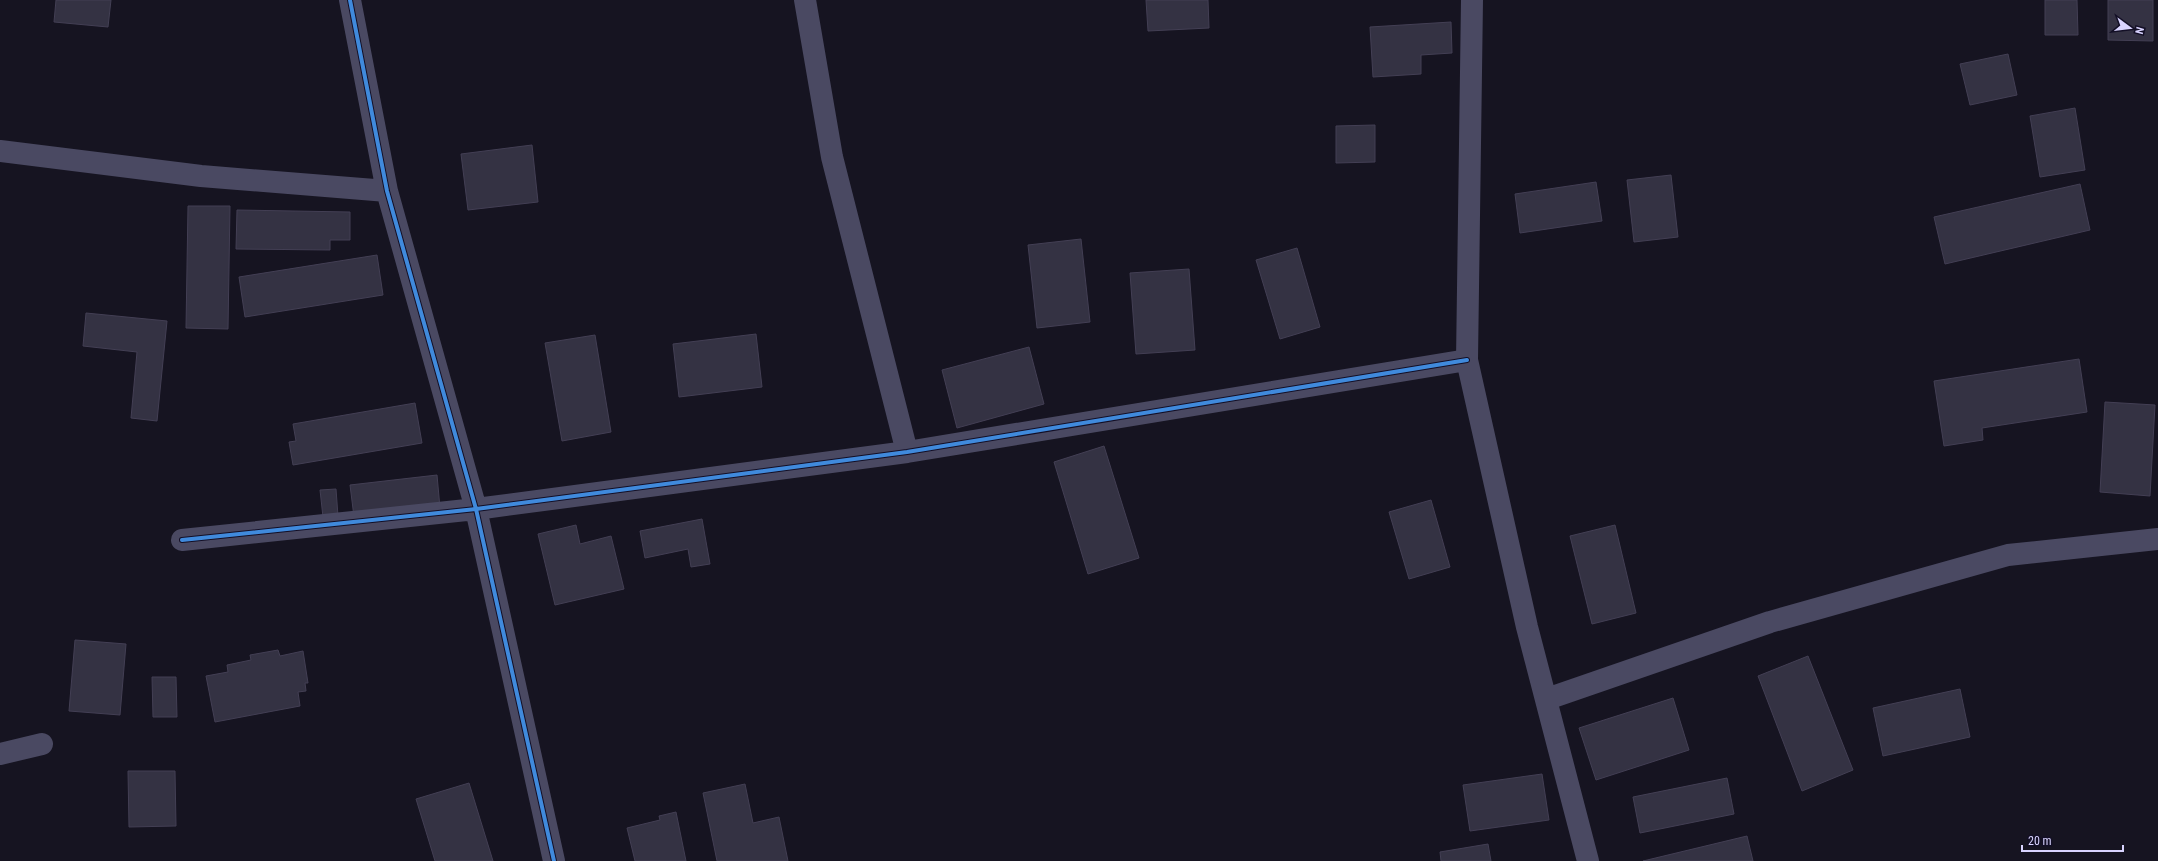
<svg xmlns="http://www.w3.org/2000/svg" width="2158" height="861" viewBox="0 0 2158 861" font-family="'Roboto Condensed',sans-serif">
<rect width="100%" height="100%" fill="#161421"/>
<path fill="#343243" stroke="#433f54" d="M56,0H111L108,27L54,22Z
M1146,0H1208L1209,28L1148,31Z
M2045,0H2077L2078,35H2045Z
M2108,0H2153V41L2108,40Z
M1451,22L1452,53L1421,55V74L1373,77L1370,27Z
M2008,54L2017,95L1970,105L1960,64Z
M2075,108L2085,170L2040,177L2030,116Z
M1375,125V162L1336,163V126Z
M532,145L538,202L468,210L461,154Z
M1671,175L1678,237L1634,242L1627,180Z
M1596,182L1602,221L1520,233L1515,194Z
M2080,184L2090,230L1945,264L1934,217Z
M188,206H230L228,329L186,328Z
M237,210L350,212V240H330V250L236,249Z
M1081,239L1090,322L1037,328L1028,245Z
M1297,248L1320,327L1280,339L1256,260Z
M377,255L383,295L245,317L239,277Z
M1189,269L1195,350L1136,354L1130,273Z
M86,313L167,321L157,421L131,418L137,352L83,346Z
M756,334L762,387L679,397L673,344Z
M595,335L611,432L562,441L545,343Z
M1029,347L1044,404L957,428L942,370Z
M2079,359L2087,412L1982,428L1983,440L1944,446L1934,381Z
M2105,402L2155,405L2150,496L2100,492Z
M415,403L422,443L293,465L289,442L296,441L293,424Z
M1104,446L1139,558L1088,574L1054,462Z
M437,475L440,508L354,517L350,485Z
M336,489L338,516L323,517L320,490Z
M1431,500L1450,567L1409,579L1389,512Z
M702,519L710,564L691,567L688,549L645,558L640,531Z
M576,525L580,544L611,536L624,589L555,605L538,534Z
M1615,525L1636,613L1592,624L1570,536Z
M75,640L126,644L120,715L69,711Z
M278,650L280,656L303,651L308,683H305L306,691L298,692L300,706L215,722L206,676L228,672L227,665L251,660L250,655Z
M1808,656L1853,770L1802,791L1758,676Z
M152,677H176L177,717H153Z
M1960,689L1970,737L1883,756L1873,708Z
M1673,698L1689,750L1596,780L1579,728Z
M128,771H175L176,826L129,827Z
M1542,774L1549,820L1470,831L1463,785Z
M1727,778L1734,814L1640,833L1633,797Z
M469,783L493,861H435L416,799Z
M745,784L753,823L779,817L788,861H717L703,793Z
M676,812L686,861H635L627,828L660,820L659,816Z
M1747,836L1753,861H1643Z
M1488,844L1491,861H1441L1440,852Z"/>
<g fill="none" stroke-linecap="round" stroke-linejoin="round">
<path stroke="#4a4962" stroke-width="22" d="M350,0L387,191L476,509L554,861
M805,0L832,157L907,452
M1472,0L1467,360L1527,627L1588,861
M0,151L201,176L387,191
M182,540L476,509L907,452L1467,360
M1547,699L1770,622L2008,555L2158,539
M0,754L42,744"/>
<g stroke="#130f26" stroke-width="6">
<path id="cycleway" d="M350,0L387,191L476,509L554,861
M182,540L476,509L907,452L1467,360"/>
</g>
<use href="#cycleway" stroke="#408adc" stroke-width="4"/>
</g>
<g transform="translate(2130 28) rotate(105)" stroke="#130f26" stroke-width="3" paint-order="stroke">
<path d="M0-3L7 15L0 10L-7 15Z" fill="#d9d4ff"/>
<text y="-6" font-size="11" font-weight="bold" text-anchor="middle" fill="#d9d4ff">N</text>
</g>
<path d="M2022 845v6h101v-6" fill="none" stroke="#d9d4ff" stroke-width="2"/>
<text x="2028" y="845" font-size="12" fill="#d9d4ff" stroke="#130f26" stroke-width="3" paint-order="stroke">20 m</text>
</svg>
